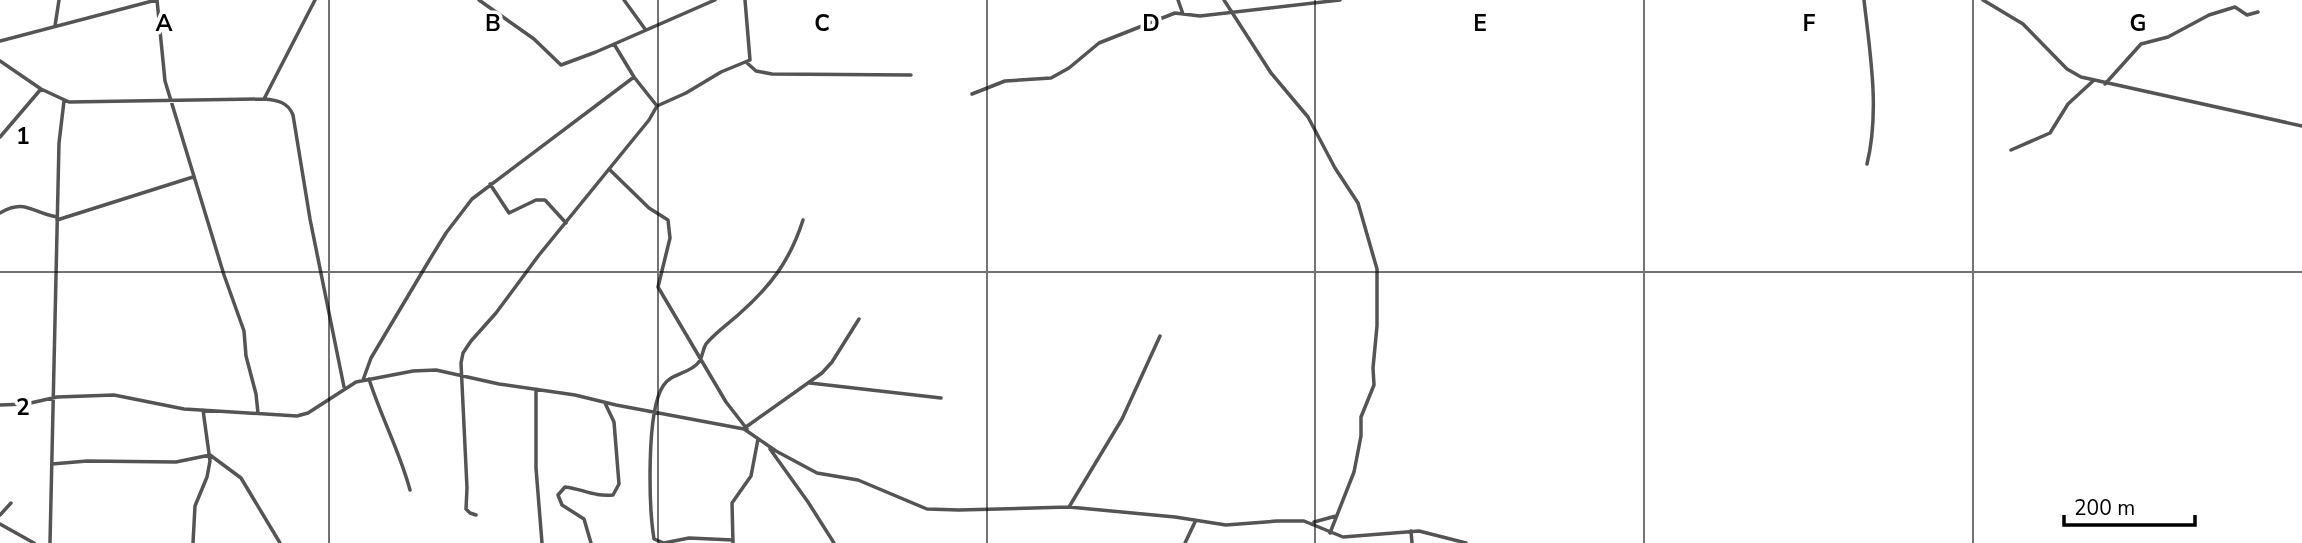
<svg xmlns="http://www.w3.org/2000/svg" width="2302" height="543" viewBox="0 0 2302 543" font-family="'Nunito Sans',sans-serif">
<rect width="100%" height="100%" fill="#fff"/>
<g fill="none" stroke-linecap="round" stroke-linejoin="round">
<path stroke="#545454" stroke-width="3.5" d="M157,0L165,81L224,275L244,331L246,356L256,394L258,413
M479,0L534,39L561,65L596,52L715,0
M624,0L645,29
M1178,0L1183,14
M1224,0L1271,73L1308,117L1335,168L1358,203L1377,269V326L1373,368L1374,385L1361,417V436L1354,472L1330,533
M1864,0C1870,53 1880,111 1867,164
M1983,0L2023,24L2067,69L2081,77L2302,126
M55,26L59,0
M0,41L156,0
M614,44L634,77L657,106
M0,61L41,89L69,102L264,99C277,100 288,102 293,115L310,219L344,387
M746,62L756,71L772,74L911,75
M2105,84L2141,44L2168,37L2209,15L2235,7L2247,15L2258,12
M972,94L1005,81L1051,78L1069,68L1099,43L1175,13L1200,16L1340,0
M264,99L315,0
M0,137L41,89
M2011,150L2050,133L2068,104L2093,81
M609,169L649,208L668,220L670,238L658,287L726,402L747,429
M490,184L509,213L536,200H545L566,223
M0,213C25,198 32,213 57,217
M57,220L193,177
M369,379C381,417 400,452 410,490
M363,380L371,358L430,259L446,233L472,199L634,77
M810,383L941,398
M536,389V468L542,543
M0,405L26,404L57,397L114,395L184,409L297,416L308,413L356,382L413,371L436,370L499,384L575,395L616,405L744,429L776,451L817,473L858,480L927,509L959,510L1069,507L1175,517L1226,525L1277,521H1304L1343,537L1419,531L1466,543
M746,427L822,373L832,362L859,319
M770,449L808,502L834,543
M52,464L87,461L176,462L210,455L241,478L280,543
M1069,507L1122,419L1160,336
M0,515L11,503
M476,515L470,513L466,509L467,488L461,363L463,353L471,341L496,313L539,255L649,120L657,106L686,93L721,72L750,60L745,0
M1314,522L1336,516
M0,524L34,543
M1411,531L1412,543
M733,540L689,538L664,543L654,539C649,508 646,412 663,386C671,373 689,374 698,363C703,358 702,350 706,344C715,333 728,324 738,315C770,287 790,261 803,220
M50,543L59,143L64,101
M193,543L195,506L207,477L210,461L203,410
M591,543L584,519L562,505L558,495L565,487C583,489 594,497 613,495L619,484L614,422L605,403
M733,543L732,503L751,476L758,439
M1185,543L1195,522"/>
</g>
<path fill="none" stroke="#000" stroke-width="2" stroke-opacity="0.55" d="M329,0V543M658,0V543M987,0V543M1315,0V543M1644,0V543M1973,0V543M0,272H2302"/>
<g font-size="23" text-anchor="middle" font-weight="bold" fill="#000" stroke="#fff" stroke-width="7" stroke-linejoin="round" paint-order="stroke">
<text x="164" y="31">A</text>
<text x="493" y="31">B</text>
<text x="822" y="31">C</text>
<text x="1151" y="31">D</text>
<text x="1480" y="31">E</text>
<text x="1809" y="31">F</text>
<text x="2138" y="31">G</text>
<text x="23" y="144">1</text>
<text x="23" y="415">2</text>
</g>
<path d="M2064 515v10h131v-10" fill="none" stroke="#000000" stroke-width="3.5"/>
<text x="2074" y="515" font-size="21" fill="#000000" stroke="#ffffff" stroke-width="5" paint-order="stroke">200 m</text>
</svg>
